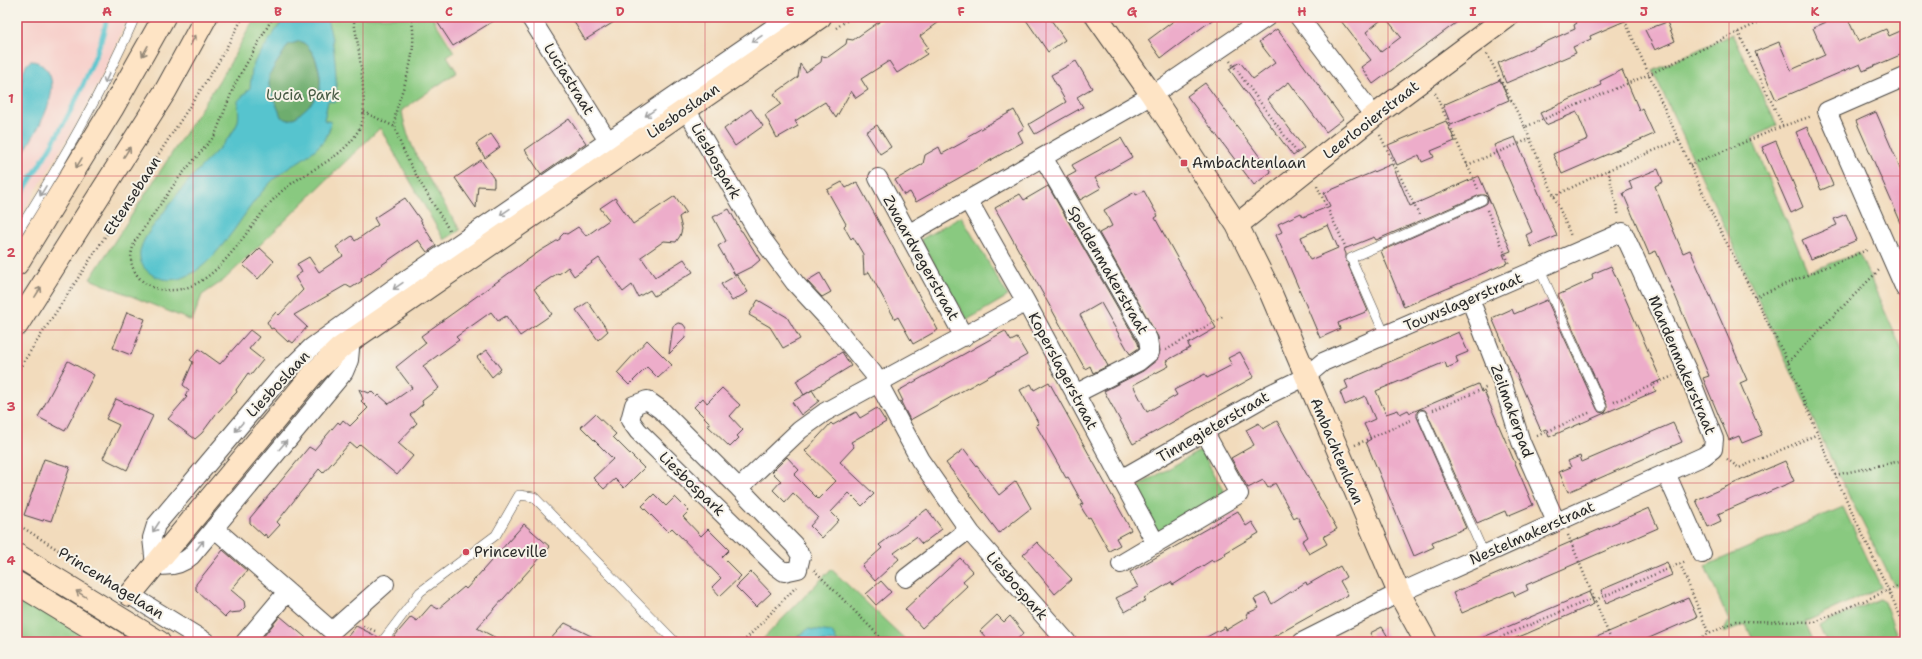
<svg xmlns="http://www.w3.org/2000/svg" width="1922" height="659" viewBox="0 0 1922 659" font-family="'Shantell Sans',sans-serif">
<rect width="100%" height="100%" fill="#f7f3e8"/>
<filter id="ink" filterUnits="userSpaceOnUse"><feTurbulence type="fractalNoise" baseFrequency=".025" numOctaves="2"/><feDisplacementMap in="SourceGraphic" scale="8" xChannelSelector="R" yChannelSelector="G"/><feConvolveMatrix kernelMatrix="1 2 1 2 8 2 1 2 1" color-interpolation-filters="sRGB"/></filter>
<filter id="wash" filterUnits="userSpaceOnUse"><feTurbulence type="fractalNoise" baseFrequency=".012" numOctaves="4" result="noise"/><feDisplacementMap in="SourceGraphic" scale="16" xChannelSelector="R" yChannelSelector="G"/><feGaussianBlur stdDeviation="0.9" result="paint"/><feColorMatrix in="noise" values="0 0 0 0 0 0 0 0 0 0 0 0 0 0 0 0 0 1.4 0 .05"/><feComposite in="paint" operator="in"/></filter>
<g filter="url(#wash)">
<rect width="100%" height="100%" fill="#f2dbbc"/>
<path fill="#f7d0cb" d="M17,17H128L104,72L84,111L17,222Z"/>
<path fill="#89c980" stroke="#5a7a56" d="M255,17H432L454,52L447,56L457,72L402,110C406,149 440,196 460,230L444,240L380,128L224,280L202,295L192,321L90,279L228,67Z
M1732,34L1777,125L1752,138L1808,272L1859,253L1905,357V582L1895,587L1839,476L1653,71Z
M961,216L1008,296L967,320L920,240Z
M1201,450L1226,495L1157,534L1133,489Z
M1843,507L1881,587L1805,622L1814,642H1754L1746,625L1723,633L1729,621L1705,566Z
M831,569L908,642H760Z
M17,588L89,632L82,642H17Z
M1879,599L1884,602L1896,633L1877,642H1826L1819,626Z"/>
<path fill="#6ead6e" stroke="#4c6c4c" d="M300,41C315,47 323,76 319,91C316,99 310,105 303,111C299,115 294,119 288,120L281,117L280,114L269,86V75L288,45Z"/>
<path fill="#57c4ce" stroke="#41787c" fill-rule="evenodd" d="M285,17H326L327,19C335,45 337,74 336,102L328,101L324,120L331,122C328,152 289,163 271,182C256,197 246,213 234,230C218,251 194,285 163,279C150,276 138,266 140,252C142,240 151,229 158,220C171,202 185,184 200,168C211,156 225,144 234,130C241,119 238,113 238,101L250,88L252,69L255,61ZM300,41C315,47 324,76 319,91C316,99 310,105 303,111C299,115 294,119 288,120L281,117L280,114L269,86V75L288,45Z
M30,61C37,61 39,63 44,67C68,89 30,141 17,163V96C27,83 16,75 30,61Z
M808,629L832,632L837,642H791Z"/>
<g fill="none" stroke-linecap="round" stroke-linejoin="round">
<path stroke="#57c4ce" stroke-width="5" d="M17,201C41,163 65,125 84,83C93,62 103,40 107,17"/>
</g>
<g id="blocks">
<path fill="#edadca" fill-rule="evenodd" d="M434,17H500L453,46Z
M571,17H622L585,40Z
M886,17H946L920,36L928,47L924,50L927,54L897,73L889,61L861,79L868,90L856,98L851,91L836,118L825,102L795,121L798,126L777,138L765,115L781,104L774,94L798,77L800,64L806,72L821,62L822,56L828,57L846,44L847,39L853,40Z
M1024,17H1049L1065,40L1048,52Z
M1179,17H1216L1161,58L1148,40Z
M1338,17H1385L1366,32L1381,52L1401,37L1385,17H1464L1373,84L1361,67L1371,60Z
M1574,17H1634L1590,36L1591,39L1573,47L1576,53L1506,83L1498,63L1575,29L1574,25L1577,23Z
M1837,17H1847L1858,41L1886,29L1889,36L1905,29V53L1863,71L1860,64L1776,100L1755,52L1779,42L1791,70L1825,55L1813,28Z
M1667,22L1675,41L1655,50L1645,30Z
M1277,29L1343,119L1326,132L1289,82L1267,99L1304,148L1293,156L1229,69L1240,62L1253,79L1275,63L1259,42Z
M1076,61L1092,88L1077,97L1083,107L1035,134L1029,124L1066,102L1051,75Z
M1622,70L1639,110L1642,108L1654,134L1562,174L1553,154L1588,139L1577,112L1546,125L1540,113L1602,85L1600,81Z
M1500,80L1509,100L1451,125L1443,105Z
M1205,83L1271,172L1254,185L1187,96Z
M751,109L763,126L735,146L724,129Z
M1014,110L1024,128L1018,132L1023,142L916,202L910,192L904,195L895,180L923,164L925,155L939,147L942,154L969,139L968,136Z
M1876,112L1905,179V232L1856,121Z
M569,119L586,143L541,174L525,150Z
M1446,121L1455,141L1431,151L1434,157L1422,162L1419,155L1397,165L1388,145Z
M877,125L891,147L880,154L866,132Z
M1807,127L1833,185L1821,190L1796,132Z
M491,134L500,147L485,158L476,144Z
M1515,137L1557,236L1531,247L1526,235L1532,232L1494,145Z
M1121,138L1132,157L1095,178L1101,188L1080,200L1067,177L1076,172L1072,165Z
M1776,141L1803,207L1791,213L1762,147Z
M481,160L494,179V187L478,186L476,208L455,178Z
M1392,164L1410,206L1479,176L1511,251L1503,254L1507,263L1404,307L1381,251L1484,205L1487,203L1488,198L1485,195H1480L1376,240L1374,237L1344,249L1346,254V260L1368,311L1338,323L1340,329L1320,338L1276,235L1282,232L1278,224L1301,213L1303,217L1330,206L1324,193ZM1328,225L1338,248L1310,260L1301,237Z
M1658,169L1663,182L1655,186L1665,211L1683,253L1690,250L1747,380L1740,383L1762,435L1742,443L1739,436L1729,440L1703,378L1709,376L1669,281L1656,251L1649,254L1623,193L1632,189L1629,181Z
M842,182L846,188L857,182L938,330L913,344L898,317L895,319L869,272L864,275L863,254L853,237L851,239L847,232L844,226L846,224L827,190Z
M1048,186L1138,343L1139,348L1130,354L1101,303L1080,315L1108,366L1093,373L1090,366L1085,369L995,208L1020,194L1024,200Z
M1144,191L1158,216L1155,218L1216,328L1188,344L1190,348L1166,361L1169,366L1133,385L1147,412L1177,395L1174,390L1205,374L1207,378L1232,365L1228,358L1240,352L1254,377L1133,444L1104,391L1143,371L1157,360L1160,351L1158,337L1099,233L1112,226L1104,210L1135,192L1136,195Z
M675,196L686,212L679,217L682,229L680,236L676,242L664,241L641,257L655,277L684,259L693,272L654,296L650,290L638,297L632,285L623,292L599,258L574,276L568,267L559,274L558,273L534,289L552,314L545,319L520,336L506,316L498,321L491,312L456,337L459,340L423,366L439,388L422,401L423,404L410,415L417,423L398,443L413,456L397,475L360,444L356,448L350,443L323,473L319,469L277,522L280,525L268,538L265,534L264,536L250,523V518L309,447L314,450L338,422L340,424L343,420L350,426L368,408L361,401L363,399L359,389L369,393L371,391L377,397L379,395L389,404L412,388L396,367L426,343L421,336L540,251L560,239V237L564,233L567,234L578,227L586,236L609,220L600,208L615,198L633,224Z
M405,198L422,222H421L436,246L427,252L418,240L361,279L362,281L351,288L346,285L294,315L307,327L293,343L289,340L288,342L273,328L271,329L267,322L276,312L279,315L303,290L295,277L302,272L297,264L309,257L319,272L343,256L336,247L352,236L355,241L378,225L374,218Z
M729,209L741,231H742L760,260L753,266L735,275L718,246L726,241L713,217Z
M1846,214L1857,240L1811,259L1802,240L1837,225L1834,219Z
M260,248L274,261L258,279L243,265Z
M1611,266L1661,380L1652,384L1656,391L1549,437L1546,429L1541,431L1492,318L1512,309L1514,314L1547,300L1597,409L1599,412L1604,413L1607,410V405L1558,295L1593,279L1592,274Z
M820,273L831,292L822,297L807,281Z
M737,275L748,292L732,301L721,284Z
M758,300L787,317L800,339L783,348L770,327L749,315Z
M588,302L608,331L598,340L576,310Z
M127,312L145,319L131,355L113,348Z
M678,323L683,324L686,328L685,338L669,354L673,326Z
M250,330L259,337L249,349L263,360L251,375L248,373L236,390L237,392L216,414L202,433L195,439L168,419L187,397L185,395L189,390L183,385L193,362L190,360L199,349L220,364Z
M1005,331L1011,341L1017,338L1027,355L910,420L901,402L903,401L898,391Z
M1459,332L1468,352L1456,357L1458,363L1447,368L1445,362L1376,391L1386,414L1398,410L1400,414L1408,410L1410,413L1478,384L1481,392L1484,391L1533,505L1507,516L1505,511L1477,523L1427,413L1425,410L1420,409L1417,412V417L1466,528L1432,542L1434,547L1414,556L1366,442L1371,439L1364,424L1375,419L1365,396L1345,405L1340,392L1348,388L1345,381Z
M647,340L672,365L658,378L647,367L629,385L617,373Z
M487,350L501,369L492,377L477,357Z
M842,352L851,366L804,395L796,381Z
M68,361L94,375L65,431L38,417Z
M1049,382L1131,530L1116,538L1120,545L1109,551L1090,517L1088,518L1084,512L1080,505L1083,504L1068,477L1066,478L1036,425L1039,424L1020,390L1031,384L1034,390Z
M722,388L740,405L730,416L743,430L737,436L739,438L730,447L708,426L710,423L694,407L703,398L707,403Z
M812,390L819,401L801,415L792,402Z
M116,399L153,416L127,470L103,458L119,425L106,419Z
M877,408L886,422L851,442L854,447L840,462L874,494L862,506L849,493L831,512L839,520L822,538L810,526L818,517L793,493L785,502L773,490L781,481L772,472L787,457L799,470L794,475L818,499L836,481L805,451L831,423L833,425L856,412L860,418Z
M595,414L616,434L613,437L644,468L624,488L615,479L604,489L593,478L613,459L581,427Z
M1277,421L1337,529L1323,537L1327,544L1309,554L1302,541L1308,537L1297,516L1294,518L1275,483L1268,488L1263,480L1248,488L1231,458L1254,445L1246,430L1259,423L1263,429Z
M1673,423L1682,442L1568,492L1559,472L1571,467L1568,461L1580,456L1582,462Z
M964,449L999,495L1016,481L1031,508L999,533L946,463Z
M44,459L70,467L51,521L44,519L43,521L24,515Z
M1785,461L1794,481L1718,514L1721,521L1708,527L1696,500Z
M654,494L666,506L675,497L689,511L683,517L701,536L708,529L729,550L722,557L741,576L720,596L712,587L721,578L672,528L668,532L642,506Z
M1649,508L1658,528L1526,585L1528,590L1515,596L1513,591L1462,613L1453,593Z
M927,509L942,529L922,544L916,537L894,553L899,559L875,581L862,566L882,548L879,545Z
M1238,511L1246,526L1252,522L1259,533L1225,553L1226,555L1213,562L1212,560L1173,585L1171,582L1144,598L1146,600L1125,612L1116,598L1138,587L1130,572Z
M524,524L550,547L477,628L504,642H402L393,638L411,617L417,621L431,605L438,609L464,587L466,589Z
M1037,542L1072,579L1055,594L1023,555Z
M223,550L247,571L231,590L244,601L245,607L240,612L229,613L225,617L196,590V584Z
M960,558L973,572L963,581L967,586L922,628L905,609Z
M1667,562L1672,575L1606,603L1601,590Z
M1340,566L1346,577L1340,581L1348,595L1264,642H1198L1225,627L1226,630L1248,617L1246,614L1259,608L1254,599L1266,593L1272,604L1306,582L1307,585Z
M751,572L771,593L756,607L736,587Z
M881,581L891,592L876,605L866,594Z
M1589,592L1594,604L1526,634L1506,642H1472Z
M1688,598L1697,617L1640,642H1585Z
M997,615L1004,622L1010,616L1024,633L1014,642H990L980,631Z
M280,616L311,642H259Z
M565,623L603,642H548Z
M356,626L378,637L376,642H343Z
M1382,627L1391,642H1375L1370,633Z"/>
</g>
</g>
<g filter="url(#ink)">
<use href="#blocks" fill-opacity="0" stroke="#494541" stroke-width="1"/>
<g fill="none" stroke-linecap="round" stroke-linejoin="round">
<g stroke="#494541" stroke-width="10">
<path id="lane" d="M17,233C61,163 102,93 135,17
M1539,268L1602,407
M1385,335L1351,258L1482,200
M1422,415L1484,554
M382,642L420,592L496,535L519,495L534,497L675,642"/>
</g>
<g stroke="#494541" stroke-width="20">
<path id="street" d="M530,17L608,141
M1299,17L1374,116
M1905,77L1827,111L1905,289
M686,109L760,236L795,283L831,322L873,373L920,460L971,533L1067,642
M1043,157L1148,339L1150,352L1138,362L1075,394
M878,178L964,337
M968,200L1026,302L1156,544
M908,234L1152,95L1267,17
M1470,299L1502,381L1521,442L1556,522
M351,339L349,360L344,372L191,556C181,565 168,567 155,565L152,538L156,525L279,379L312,347L391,290L789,17
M1666,473L1702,554
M1121,479L1270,394L1305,377L1323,362L1623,232L1687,370L1714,439L1713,449L1704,456L1399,593L1302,642
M739,488L794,545L801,556L798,569L784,572L776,566L638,431L630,420L634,405L647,400L661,410L739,488L800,430L825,412L1026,302
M214,528L332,631L385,584
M1121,564L1239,494L1204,431
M906,578L968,530
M130,595L206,642
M245,642L287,592"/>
</g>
<g stroke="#494541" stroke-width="24">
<path id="secondary" d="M1097,17L1152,95L1237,225L1269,289L1399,593L1426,642
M1237,225L1374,116L1507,17
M17,264L112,109L164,17
M17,325L166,90L206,17
M17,555L159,642
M17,583L114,642
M130,595L313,374L340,348L820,17"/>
</g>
<path stroke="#494541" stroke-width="2.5" stroke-dasharray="1 3" stroke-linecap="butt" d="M273,17L235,84L215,135L178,179L135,241C130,254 129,264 137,275C144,285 154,289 166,290C219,294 247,222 281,192C307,168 349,159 362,122C368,106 357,35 353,17
M411,17C416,37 412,61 406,80C402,93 396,106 395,119C393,145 435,205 449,230
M1623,17L1715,220L1788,362L1835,475L1905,626
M836,28L852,17
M1738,32L1783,126
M1487,54L1525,127L1650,74L1770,17
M1230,61L1298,154
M1435,93L1478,189
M364,112L395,127
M1525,127L1571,236
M1380,135L1419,215
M1467,165L1530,139
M1690,165L1783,126L1812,116
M1608,170L1619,216
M1317,186L1346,248
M1554,196L1608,170L1679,140
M1487,210L1509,263
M1755,297L1869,249
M1166,350L1224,316
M1788,362L1879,270
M17,372L218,63L243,17
M1614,402L1673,376
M1433,410L1488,387
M1537,436L1591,412
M1355,445L1411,420
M1727,459L1739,468L1818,434
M1835,475L1905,460
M17,524L114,585
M1568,535L1612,642
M1680,564L1709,634
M814,570L885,642
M1595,600L1686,561
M363,626L375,631
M743,642L796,587
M1489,642L1594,598
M1692,642L1736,621L1815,622L1905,583"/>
<use href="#lane" stroke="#fff" stroke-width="9"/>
<use href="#street" stroke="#fff" stroke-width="18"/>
<use href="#secondary" stroke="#fee4c5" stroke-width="22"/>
</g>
<defs><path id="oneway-shaft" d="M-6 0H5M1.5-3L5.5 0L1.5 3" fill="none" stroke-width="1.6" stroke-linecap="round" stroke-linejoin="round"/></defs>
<g stroke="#a0a0a0">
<use href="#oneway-shaft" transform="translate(757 39) rotate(146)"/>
<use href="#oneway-shaft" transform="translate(107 78) rotate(115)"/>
<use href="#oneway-shaft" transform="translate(650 113) rotate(146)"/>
<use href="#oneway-shaft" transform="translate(43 191) rotate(121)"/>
<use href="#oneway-shaft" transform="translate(505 212) rotate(146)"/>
<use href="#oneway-shaft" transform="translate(398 286) rotate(145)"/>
<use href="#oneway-shaft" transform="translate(239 427) rotate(130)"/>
<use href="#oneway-shaft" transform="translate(283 445) rotate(-50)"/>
<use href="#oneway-shaft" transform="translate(156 527) rotate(123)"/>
<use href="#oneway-shaft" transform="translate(200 545) rotate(-51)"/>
</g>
<g stroke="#948878">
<use href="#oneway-shaft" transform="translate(193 40) rotate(-62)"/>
<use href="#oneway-shaft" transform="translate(145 51) rotate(119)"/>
<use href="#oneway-shaft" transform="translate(127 152) rotate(-58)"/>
<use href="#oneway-shaft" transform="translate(79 163) rotate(121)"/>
<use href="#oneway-shaft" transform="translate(38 292) rotate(-58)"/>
<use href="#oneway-shaft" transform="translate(81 594) rotate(-148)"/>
</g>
</g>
<path fill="none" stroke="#d1495b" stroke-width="1" stroke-opacity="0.55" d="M193,17V642M363,17V642M534,17V642M705,17V642M876,17V642M1046,17V642M1217,17V642M1388,17V642M1559,17V642M1729,17V642M17,176H1905M17,330H1905M17,483H1905"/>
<g fill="#d1495b" stroke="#f7f3e8" stroke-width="1.5">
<rect x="1180" y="159" width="8" height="8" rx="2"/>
<circle cx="466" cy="552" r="4"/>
</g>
<g text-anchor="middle" stroke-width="4" stroke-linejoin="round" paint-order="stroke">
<g font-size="15" fill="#2b2b2b" stroke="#f7f3e8">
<text transform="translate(569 79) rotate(58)" y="5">Luciastraat</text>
<text transform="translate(683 111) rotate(-35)" y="5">Liesboslaan</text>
<text transform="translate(1371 120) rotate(-38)" y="5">Leerlooierstraat</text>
<text transform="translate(716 161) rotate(60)" y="5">Liesbospark</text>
<text transform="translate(132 196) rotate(-57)" y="5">Ettensebaan</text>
<text transform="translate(921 258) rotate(61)" y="5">Zwaardvegerstraat</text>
<text transform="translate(1108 270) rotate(60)" y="5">Speldenmakerstraat</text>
<text transform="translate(1463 302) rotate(-23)" y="5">Touwslagerstraat</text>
<text transform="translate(1682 365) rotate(67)" y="5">Mandenmakerstraat</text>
<text transform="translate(1063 371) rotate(62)" y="5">Koperslagerstraat</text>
<text transform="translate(278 384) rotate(-47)" y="5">Liesboslaan</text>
<text transform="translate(1512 411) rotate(70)" y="5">Zeilmakerpad</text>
<text transform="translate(1213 427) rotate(-30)" y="5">Tinnegieterstraat</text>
<text transform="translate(1337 451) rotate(67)" y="5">Ambachtenlaan</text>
<text transform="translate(692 484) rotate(44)" y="5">Liesbospark</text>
<text transform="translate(1532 533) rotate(-24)" y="5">Nestelmakerstraat</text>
<text transform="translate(111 583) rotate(32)" y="5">Princenhagelaan</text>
<text transform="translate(1017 586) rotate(49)" y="5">Liesbospark</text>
</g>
<g font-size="15" fill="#475a44" stroke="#f7f3e8">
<text x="303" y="100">Lucia Park</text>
</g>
<g font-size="15" fill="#2b2b2b" stroke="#f7f3e8" text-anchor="start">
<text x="1192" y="168">Ambachtenlaan</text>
<text x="474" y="557">Princeville</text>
</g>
</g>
<rect width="1922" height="659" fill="none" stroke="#f7f3e8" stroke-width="44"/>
<rect x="22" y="22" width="1878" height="615" fill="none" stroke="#d1495b" stroke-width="1.5"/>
<g font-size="13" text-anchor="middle" font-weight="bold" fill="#d1495b">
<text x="107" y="16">A</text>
<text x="278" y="16">B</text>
<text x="449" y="16">C</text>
<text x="620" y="16">D</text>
<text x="790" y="16">E</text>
<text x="961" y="16">F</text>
<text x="1132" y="16">G</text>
<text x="1302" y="16">H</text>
<text x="1473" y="16">I</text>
<text x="1644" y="16">J</text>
<text x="1815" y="16">K</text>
<text x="11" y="103">1</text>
<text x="11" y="257">2</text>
<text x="11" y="411">3</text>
<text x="11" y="565">4</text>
</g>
</svg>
